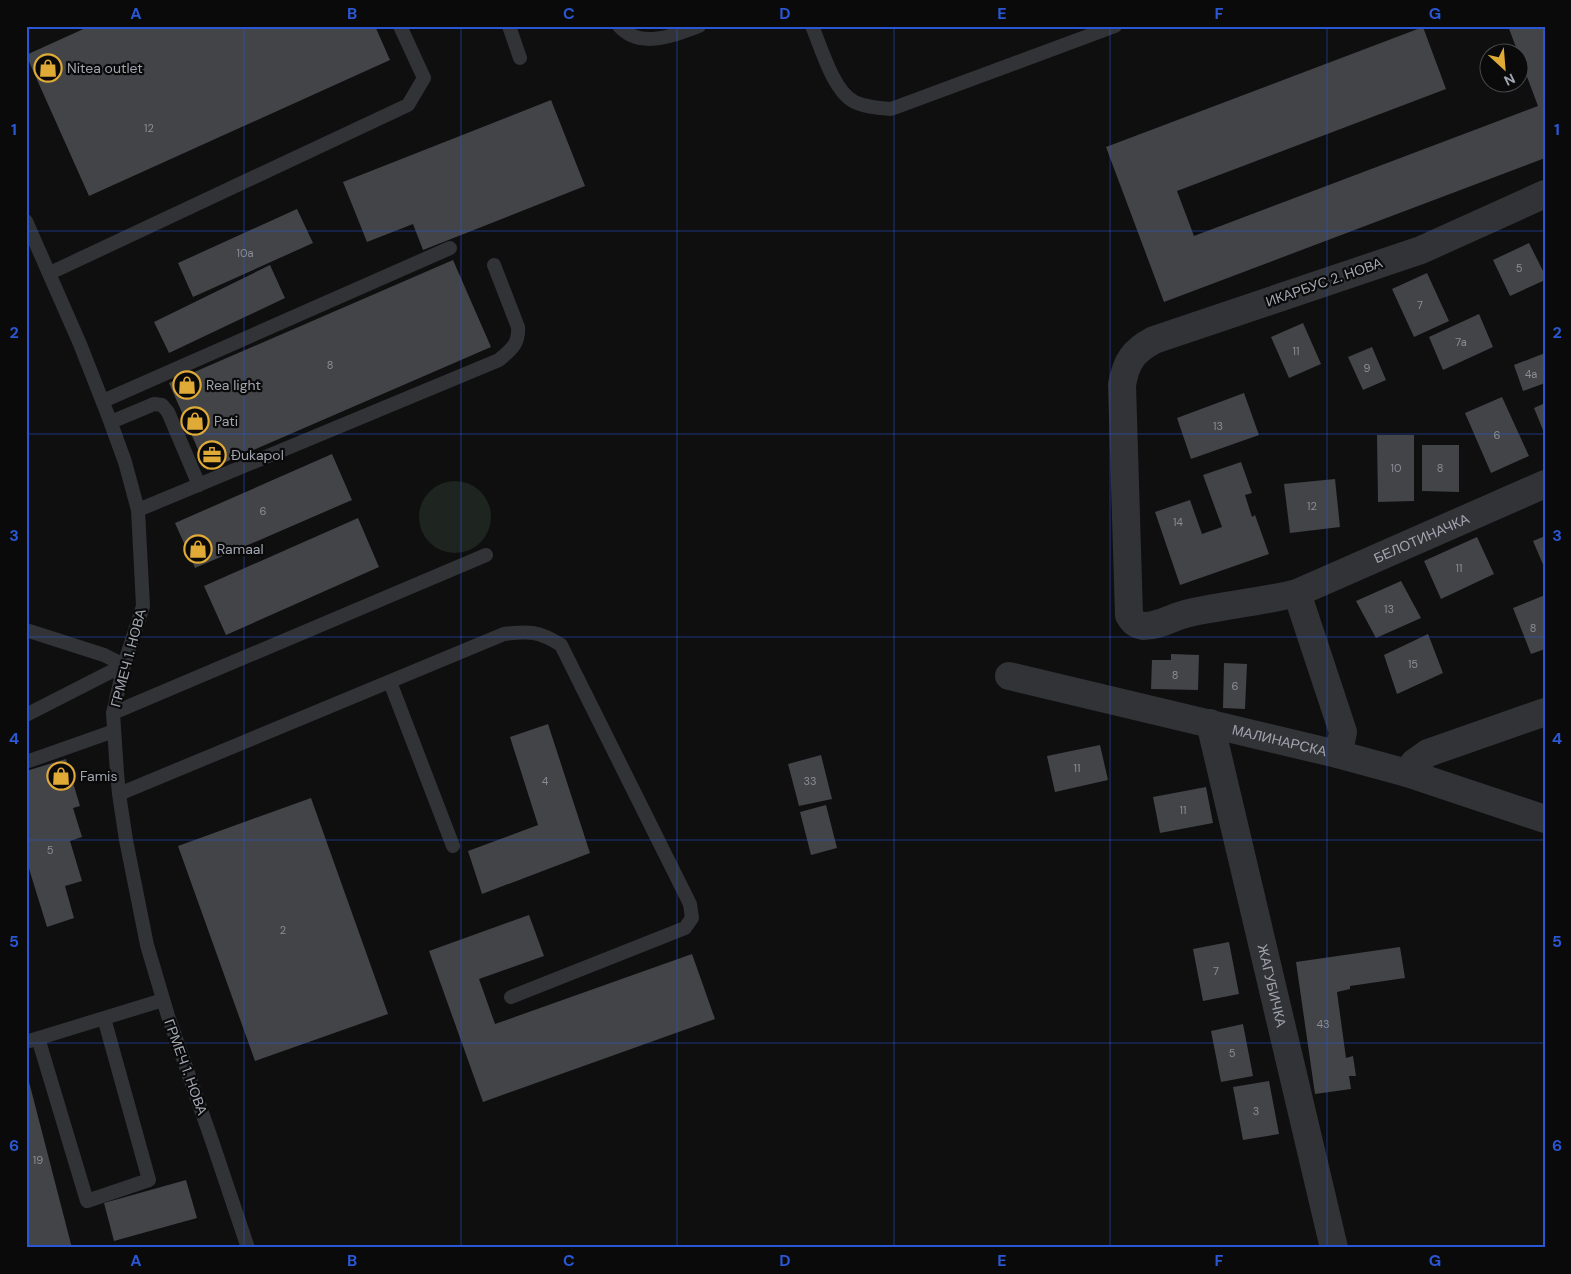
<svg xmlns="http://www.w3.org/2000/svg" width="1571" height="1274" viewBox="0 0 1571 1274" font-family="'DM Sans',sans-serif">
<rect width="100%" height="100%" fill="#0f0f10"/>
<path fill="#1e241f" d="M419 517a36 36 0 1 1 72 0a36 36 0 1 1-72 0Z"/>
<path fill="#434448" d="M90,26H375L390,60L89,196L26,55Z
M1508,26H1545V158L1164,302L1106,147L1423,27L1446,89L1177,191L1194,236L1538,106Z
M551,100L585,186L423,250L413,224L367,242L343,182Z
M297,209L313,243L193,297L178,263Z
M1529,243L1545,275V280L1510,296L1493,260Z
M453,260L491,347L207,470L169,383Z
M270,265L285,298L169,353L154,322Z
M1427,273L1449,321L1414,337L1392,289Z
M1479,314L1493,347L1443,370L1429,337Z
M1303,323L1321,364L1289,378L1271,337Z
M1372,347L1386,380L1363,390L1348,357Z
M1545,353V383L1523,391L1514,365Z
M1244,393L1259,435L1191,459L1177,418Z
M1502,397L1529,456L1491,473L1465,413Z
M1545,403V435L1534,408Z
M1377,435H1414V501L1378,502Z
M1422,445H1459V492L1422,491Z
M332,454L352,500L195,568L175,523Z
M1241,462L1252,493L1245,495L1252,517L1255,515L1269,554L1180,585L1155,512L1190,500L1202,534L1222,527L1203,475Z
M1335,479L1340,527L1290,533L1284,484Z
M358,518L379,567L226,635L204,586Z
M1545,536V569L1533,541Z
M1477,537L1494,574L1441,599L1424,561Z
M1401,581L1421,618L1376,638L1356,601Z
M1545,595V649L1531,654L1513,608Z
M1428,634L1443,673L1397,694L1384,655Z
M1171,654L1199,655L1198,690L1151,689L1152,660H1171Z
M1224,663L1247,664L1245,709L1223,708Z
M548,724L590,853L482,894L468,851L538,825L510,737Z
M1100,745L1108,780L1055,792L1047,756Z
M821,755L832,799L799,806L788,764Z
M66,759L80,806L73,808L82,837L70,841L82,881L65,886L74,918L47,927L26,859V771Z
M1206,787L1213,823L1160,833L1153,797Z
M311,798L388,1014L255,1061L178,846Z
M826,805L837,848L811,855L800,812Z
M529,915L544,956L479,979L495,1024L692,954L715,1019L483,1102L429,951Z
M1229,942L1239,994L1203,1001L1193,949Z
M1400,947L1405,978L1350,986V989L1337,992L1346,1058L1353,1056L1356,1076H1349L1351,1089L1315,1094L1296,962Z
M1243,1024L1253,1076L1221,1082L1211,1031Z
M26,1074H27L72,1248H26Z
M1269,1081L1279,1134L1243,1140L1233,1087Z
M186,1180L197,1218L114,1241L104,1203Z"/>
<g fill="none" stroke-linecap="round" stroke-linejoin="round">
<path stroke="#323337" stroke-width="14" d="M509,26L520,58
M619,26C640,50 675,35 699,26
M812,26C821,47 833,90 853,101C863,107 879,108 891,109L1115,26
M26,221L80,344L109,418L125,462L138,510L143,606L124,665L113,713L117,773L119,794L126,840L147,945L168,1016L212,1141L248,1248
M50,273L408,105L424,78L400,26
M103,401L450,248
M111,422L154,404L162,405L168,412L199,485
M138,510L499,360C512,349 519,344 518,327L494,265
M26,630L104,655L124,665
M390,682L453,846
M113,713L486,555
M26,715L124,665
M26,762L114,731
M119,794L504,634C529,631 539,631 561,645L690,904L692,918L685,928L511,997
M38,1038L87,1201L149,1180L104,1018
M26,1042L163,1000"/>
<g stroke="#323337" stroke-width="28">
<path id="s1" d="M1545,194L1421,250L1154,340C1133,351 1126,362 1122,385L1129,615C1133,622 1136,625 1144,626C1160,626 1174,616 1189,613C1225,605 1261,602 1297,593L1545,484"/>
<path d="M1297,593L1343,732L1340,747L1337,754"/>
<path id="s2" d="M1009,676L1337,754L1407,773L1545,819"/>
<path id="s3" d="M1210,723L1334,1248"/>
<path d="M1407,773L1414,763L1428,753L1545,712"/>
</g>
</g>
<path fill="none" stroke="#2a57d4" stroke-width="1" stroke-opacity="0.55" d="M244,26V1248M461,26V1248M677,26V1248M894,26V1248M1110,26V1248M1327,26V1248M26,231H1545M26,434H1545M26,637H1545M26,840H1545M26,1043H1545"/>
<defs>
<g id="shop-ring" transform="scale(1.4375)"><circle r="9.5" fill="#0a0a0b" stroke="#e0aa37" stroke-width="1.5"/><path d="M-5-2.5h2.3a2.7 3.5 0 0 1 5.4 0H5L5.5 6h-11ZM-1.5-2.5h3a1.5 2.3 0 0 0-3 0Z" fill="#e0aa37"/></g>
<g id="office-ring" transform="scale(1.4375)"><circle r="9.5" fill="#0a0a0b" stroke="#e0aa37" stroke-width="1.5"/><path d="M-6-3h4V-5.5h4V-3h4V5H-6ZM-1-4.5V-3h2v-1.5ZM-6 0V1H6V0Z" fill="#e0aa37"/></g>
</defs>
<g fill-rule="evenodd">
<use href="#shop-ring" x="48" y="68"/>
<use href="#shop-ring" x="187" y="385"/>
<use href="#shop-ring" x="195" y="421"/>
<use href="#office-ring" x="212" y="455"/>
<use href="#shop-ring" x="198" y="549"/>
<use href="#shop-ring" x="61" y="776"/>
</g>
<g text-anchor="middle" stroke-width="4.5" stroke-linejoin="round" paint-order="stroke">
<g font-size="11" fill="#8a8d96">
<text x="149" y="132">12</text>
<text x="245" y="257">10a</text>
<text x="1519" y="272">5</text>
<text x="1420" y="309">7</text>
<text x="1461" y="346">7a</text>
<text x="1296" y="355">11</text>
<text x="330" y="369">8</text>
<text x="1367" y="372">9</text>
<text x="1531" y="378">4a</text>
<text x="1218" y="430">13</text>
<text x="1497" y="439">6</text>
<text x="1396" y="472">10</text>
<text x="1440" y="472">8</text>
<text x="1312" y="510">12</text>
<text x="263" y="515">6</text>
<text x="1178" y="526">14</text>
<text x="1459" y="572">11</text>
<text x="1389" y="613">13</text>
<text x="1533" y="632">8</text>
<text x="1413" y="668">15</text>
<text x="1175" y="679">8</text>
<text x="1235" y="690">6</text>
<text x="1077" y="772">11</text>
<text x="545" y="785">4</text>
<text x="810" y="785">33</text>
<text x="1183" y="814">11</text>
<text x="50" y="854">5</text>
<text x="283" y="934">2</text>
<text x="1216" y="975">7</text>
<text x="1323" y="1028">43</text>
<text x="1232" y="1057">5</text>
<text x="1256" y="1115">3</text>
<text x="38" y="1164">19</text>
</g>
<g font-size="14" fill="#a1a5b0" stroke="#0a0a0b" text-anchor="start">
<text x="67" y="73">Nitea outlet</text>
<text x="206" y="390">Rea light</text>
<text x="214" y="426">Pati</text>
<text x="231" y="460">Đukapol</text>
<text x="217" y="554">Ramaal</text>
<text x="80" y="781">Famis</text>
</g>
<g font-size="14" fill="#a1a5b0" stroke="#0a0a0b">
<text transform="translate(1324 282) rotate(-19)" y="5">ИКАРБУС 2. НОВА</text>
<text dy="5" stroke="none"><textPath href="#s1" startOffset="1018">БЕЛОТИНАЧКА</textPath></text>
<text transform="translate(128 658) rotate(-75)" y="5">ГРМЕЧ 1. НОВА</text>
<text dy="5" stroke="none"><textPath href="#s2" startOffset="278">МАЛИНАРСКА</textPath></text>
<text dy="5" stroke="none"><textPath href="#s3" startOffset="270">ЖАГУБИЧКА</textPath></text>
<text transform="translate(186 1067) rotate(70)" y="5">ГРМЕЧ 1. НОВА</text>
</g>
</g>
<rect width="1571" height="1274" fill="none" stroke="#0a0a0b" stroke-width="55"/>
<g transform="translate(1504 68) rotate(154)"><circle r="24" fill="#0a0a0b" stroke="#46484d"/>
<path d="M0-4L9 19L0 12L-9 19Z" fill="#e0aa37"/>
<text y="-8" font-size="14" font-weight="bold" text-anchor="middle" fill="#a1a5b0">N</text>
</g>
<rect x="28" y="28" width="1516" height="1218" fill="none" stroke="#2a57d4" stroke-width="2"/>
<g font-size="16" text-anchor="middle" font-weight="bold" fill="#2a57d4">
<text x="136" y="19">A</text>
<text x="352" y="19">B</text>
<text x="569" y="19">C</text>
<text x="785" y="19">D</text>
<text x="1002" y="19">E</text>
<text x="1219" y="19">F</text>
<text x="1435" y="19">G</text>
<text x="14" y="135">1</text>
<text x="1557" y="135">1</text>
<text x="14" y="338">2</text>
<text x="1557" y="338">2</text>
<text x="14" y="541">3</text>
<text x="1557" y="541">3</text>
<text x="14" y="744">4</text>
<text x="1557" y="744">4</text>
<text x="14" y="947">5</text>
<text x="1557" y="947">5</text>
<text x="14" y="1151">6</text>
<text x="1557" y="1151">6</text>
<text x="136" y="1266">A</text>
<text x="352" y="1266">B</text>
<text x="569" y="1266">C</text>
<text x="785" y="1266">D</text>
<text x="1002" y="1266">E</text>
<text x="1219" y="1266">F</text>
<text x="1435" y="1266">G</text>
</g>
</svg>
